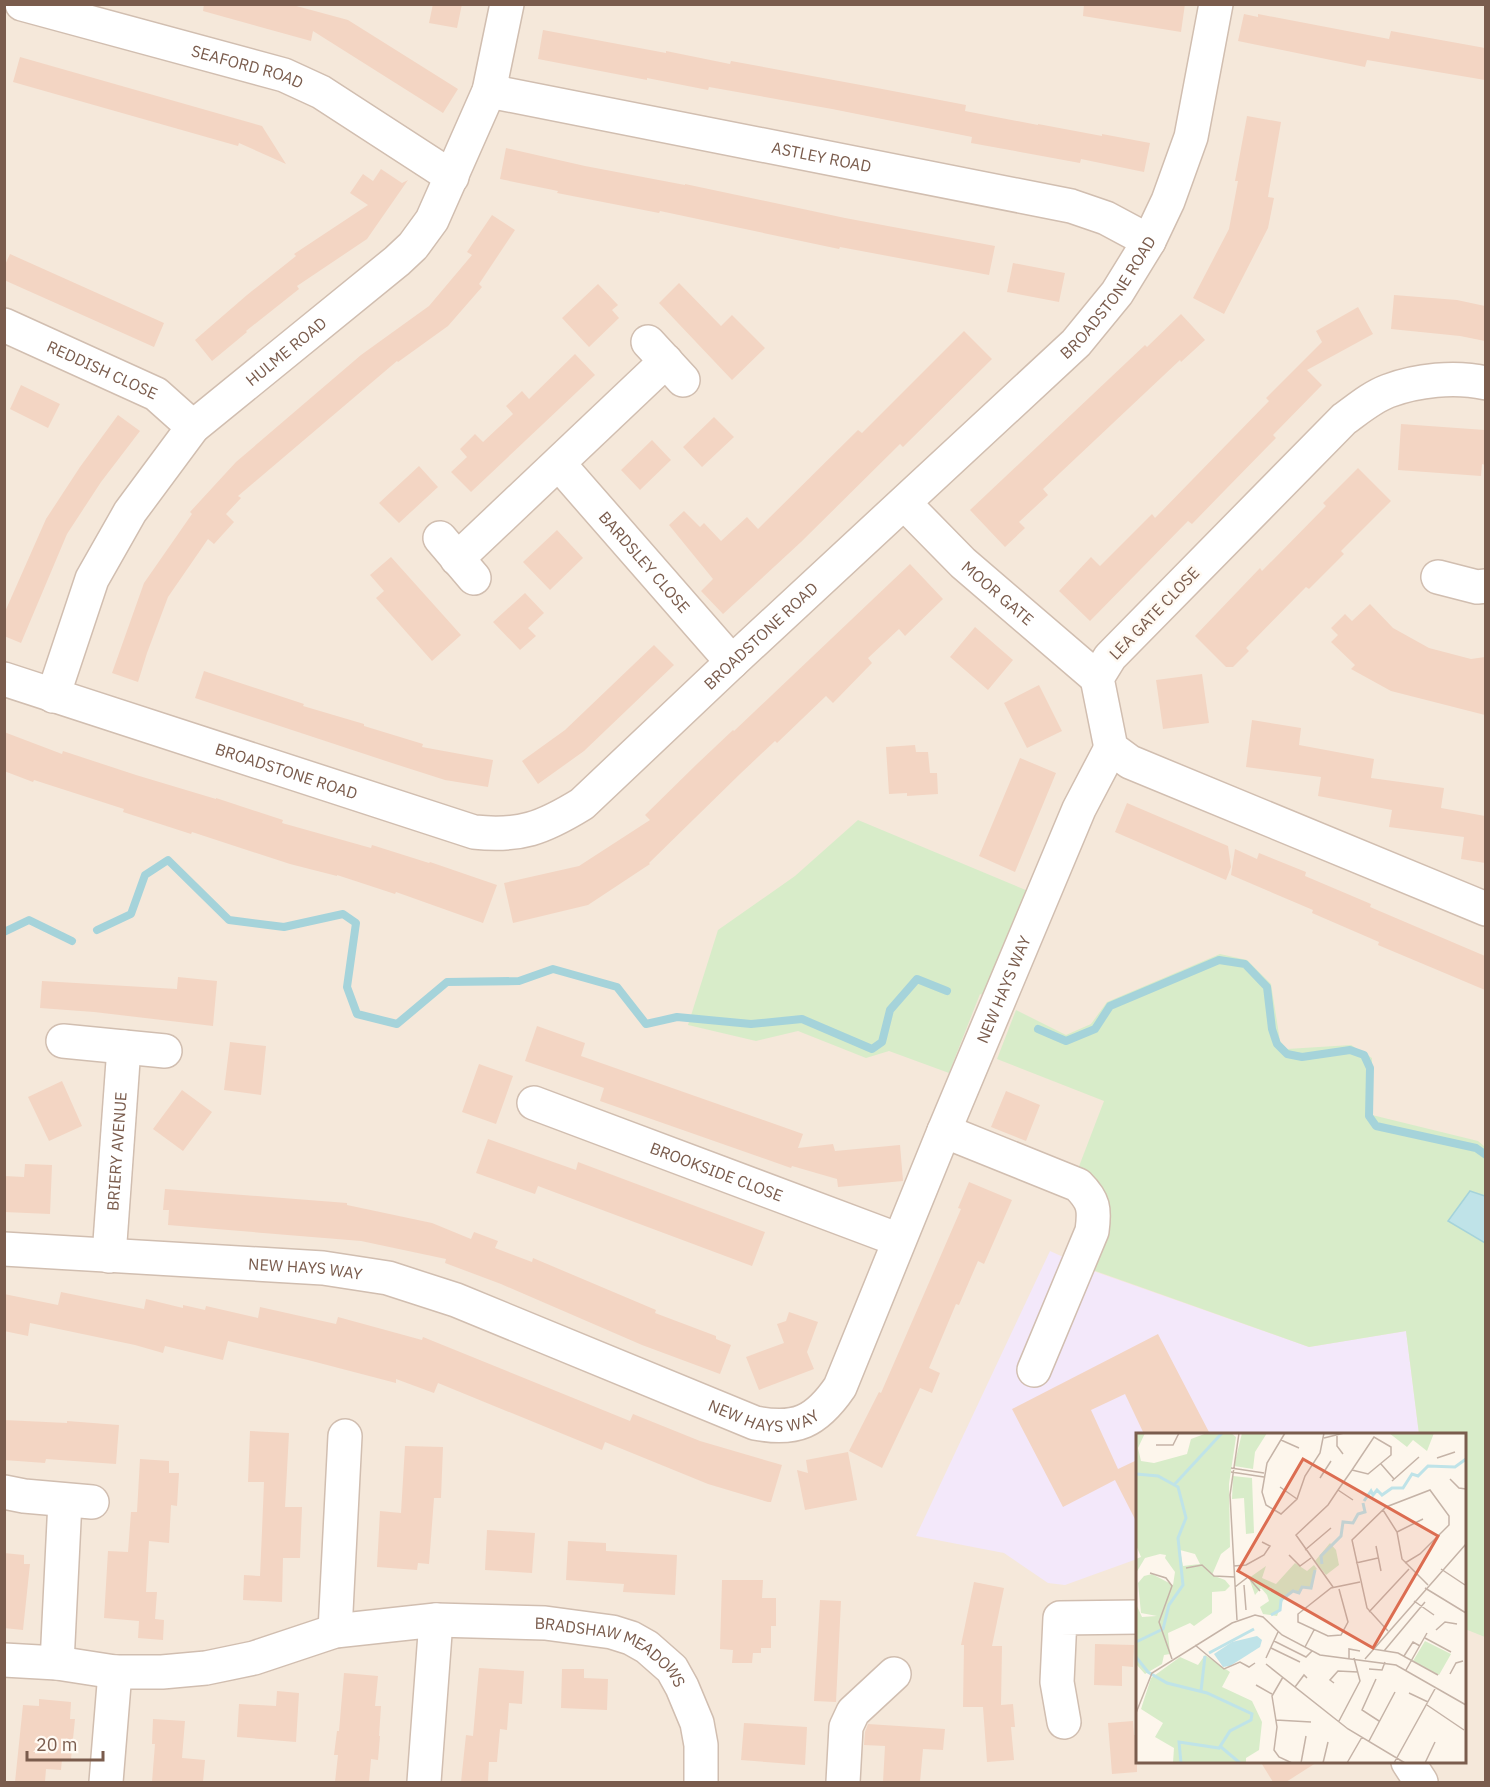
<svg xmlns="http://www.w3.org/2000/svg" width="1490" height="1787" viewBox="0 0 1490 1787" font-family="'IBM Plex Sans',sans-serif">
<rect width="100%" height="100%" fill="#fdf6ec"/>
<path fill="#f5e8da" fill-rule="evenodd" d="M5,5H1485V1782H5ZM1138,1434H1464V1762H1138Z"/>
<path fill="#f3e8fa" d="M1050,1251L1096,1272L1309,1347L1406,1331L1419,1434H1138L1137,1559L1065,1585L1048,1583L1004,1553L916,1536Z"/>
<path fill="#d8ecc9" d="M858,820L1028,891L983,995L980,994L949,1073L889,1051L866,1058L798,1031L756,1041L688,1025L718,930L795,876Z
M1220,954L1247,960L1271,984L1280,1041L1287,1049L1351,1045L1372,1058V1115L1478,1141L1485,1147V1196L1470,1191L1448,1221L1485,1243V1637L1465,1629L1464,1434H1419L1406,1331L1309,1347L1087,1268L1078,1169L1104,1101L997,1059L1016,1010L1066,1035L1091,1024L1107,1002Z"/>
<path fill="#bfe3e8" stroke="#a5d3da" stroke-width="1.5" d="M1470,1191L1485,1196V1243L1448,1221Z"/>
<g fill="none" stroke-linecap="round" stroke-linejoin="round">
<path stroke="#a5d3da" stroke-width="8" d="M97,930L131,914L145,875L168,860L229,920L284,927L343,914L356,923L347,987L357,1014L397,1024L447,982L519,981L553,969L617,987L646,1024L677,1017L751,1024L802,1019L872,1049L882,1042L890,1010L917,979L947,991
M4,932L29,920L72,941
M1038,1029L1066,1041L1095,1029L1110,1006L1219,960L1245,964L1267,987L1272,1029L1277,1044L1287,1054L1302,1057L1350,1050L1364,1055L1370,1068L1369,1116L1376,1126L1476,1148L1486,1155"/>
</g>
<path fill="#f3d5c3" d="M204,4H289L348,20L458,89L443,113L313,31L311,41L203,11Z
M433,4H462L457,28L429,23Z
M1084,4H1185L1181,32L1083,16Z
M1244,14L1258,17V14L1389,39L1391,31L1485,48V80L1367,60L1365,67L1238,41Z
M543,30L666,53V51L730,64L731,61L877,88L966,105L965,111L1038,125V124L1102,136V134L1150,143L1144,172L1081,159L1080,163L971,143L972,137L832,109L709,87L708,90L647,78V80L538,59Z
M20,57L262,126L286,164L239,143L238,146L13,82Z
M1247,116L1281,122L1268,197L1274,198L1268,228L1224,314L1193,298L1229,229L1238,181H1235Z
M506,148L585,166L685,185V184L845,218L995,246L989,275L840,247L839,249L660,211L659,213L557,193L558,191L500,179Z
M381,169L402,183L408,180L367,239L297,286L299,289L246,331L247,332L212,361L195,340L247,295L296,256L294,254L368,205L350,193L363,174L373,181Z
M492,215L515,230L479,284L482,287L448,326L398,362L397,361L238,496L241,498L226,514L234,522L214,544L208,539L168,597L147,653L138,682L112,673L144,583L192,514L190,512L236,462L361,355L429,306L472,255L467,252Z
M10,254L164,323L154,347L4,280V267Z
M1013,263L1065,273L1059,302L1007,292Z
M679,283L721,326L732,315L765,348L732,380L659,303Z
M598,284L618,305L612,310L619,318L589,347L562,318Z
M1394,295L1457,300L1485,306V341L1460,336L1391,329Z
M1358,307L1373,334L1307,370L1322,385L1273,435L1276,438L1226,489L1192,524L1188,521L1090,621L1059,591L1091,557L1100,566L1152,514L1155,518L1269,401L1266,398L1322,342L1316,331Z
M1181,314L1205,340L1181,362L1180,360L1043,489L1048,495L1019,522L1025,528L1005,547L970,510L1145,345L1147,347Z
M964,331L992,359L903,447L900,444L801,542L723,614L701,591L713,579L669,525L684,511L700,527L704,523L721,541L747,517L758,529L858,430L862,433Z
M575,354L595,375L471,492L451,472L467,457L460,449L475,434L483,442L513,414L506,406L522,391L529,399Z
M21,385L60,404L48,428L10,409Z
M118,415L140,431L101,482L67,534L21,643L4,636V614L46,519L80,467Z
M714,417L734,437L702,467L683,447Z
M1401,424L1485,430V465L1482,464L1481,476L1398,470Z
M652,440L671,460L640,490L621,470Z
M419,466L438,487L399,523L379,503Z
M1358,468L1391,501L1341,551L1344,554L1309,589L1306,587L1246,648L1249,651L1233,667H1226L1195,636L1260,568L1262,571L1326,506L1323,503Z
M557,530L583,558L550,590L523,562Z
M391,557L461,635L432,661L376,598L384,591L370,575Z
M910,564L943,599L905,636L899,629L868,658L872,663L833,703L826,696L777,743L775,741L740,774L649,863L650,864L588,905L513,923L504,883L579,866L650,820L645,815L697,764L733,730L734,731Z
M525,593L544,613L528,628L536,636L520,650L493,622Z
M1370,604L1393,628L1429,648L1471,659L1485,657V715L1391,691L1351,669L1355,665L1331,642L1338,635L1331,628L1345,614L1352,621Z
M975,627L1013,660L988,690L950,657Z
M654,645L674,665L584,751L538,784L522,761L565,730Z
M204,671L304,704L303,706L364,724V726L423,744L422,747L493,760L488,787L445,780L395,764L195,698Z
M1202,674L1209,723L1163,729L1156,680Z
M1039,685L1062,731L1027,748L1004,703Z
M1252,720L1301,728L1299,745L1374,759L1371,778L1444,788L1441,808L1485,816V863L1461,859L1464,837L1389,827L1392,810L1318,796L1321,777L1246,767Z
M4,732L62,754L63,751L136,775L216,799V798L283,820L282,823L371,848L372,845L429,863L430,862L497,885L483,923L396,892L395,894L337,875V876L290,864L192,832L191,834L123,812L124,809L34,780L33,782L4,771Z
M915,745L916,752H928L930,773H937L938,794L907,796V793L889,794L886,747Z
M1020,758L1056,773L1015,872L979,856Z
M1127,803L1228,846L1231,867L1226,880L1115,832Z
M1235,849L1257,859L1259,853L1306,872L1305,876L1371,904L1370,907L1485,956V990L1378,945L1379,942L1312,913L1313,910L1231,875Z
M178,977L217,981L213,1026L94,1012L40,1008L42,981L177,989Z
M537,1026L585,1043L581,1056L803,1134L798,1148L833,1144L835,1151L900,1145L903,1181L838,1187L837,1179L792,1166L791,1168L600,1101L604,1088L525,1061Z
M230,1042L266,1046L261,1095L224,1090Z
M479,1064L513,1076L496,1124L462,1112Z
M62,1081L82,1126L49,1141L28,1097Z
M182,1090L212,1112L183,1151L153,1129Z
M1006,1091L1040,1105L1026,1141L991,1127Z
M488,1139L576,1170L578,1162L765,1232L752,1266L538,1186L535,1194L476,1173Z
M25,1164L52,1165L50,1214L4,1212V1176L24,1177Z
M969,1182L1012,1200L984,1264L978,1261L959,1305L956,1304L929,1368L940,1373L932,1393L920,1388L882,1468L849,1451L879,1392L881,1393L961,1209L958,1208Z
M165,1189L347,1203V1205L432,1223L471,1239L474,1232L498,1241L495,1248L532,1262L533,1258L656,1310L655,1313L716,1336V1339L731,1345L720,1374L642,1345L501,1284L445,1263L446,1259L361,1241L168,1225L169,1210H163Z
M61,1292L144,1309L146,1299L183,1308V1305L205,1310L206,1306L258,1318L260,1307L336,1324L338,1317L422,1340L423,1337L630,1421L633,1414L700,1441L782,1465L771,1502H768L708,1484L605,1442L602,1450L438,1383L434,1393L396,1379V1383L308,1360L228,1341L223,1360L165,1346L163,1353L135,1345L30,1323L28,1336L4,1331V1294L58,1305Z
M789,1312L818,1322L807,1352L814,1369L759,1390L746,1357L784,1343L777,1324L786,1321Z
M1158,1334L1210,1434H1144L1125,1394L1091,1410L1118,1469L1137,1460V1523L1115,1480L1063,1507L1012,1409Z
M4,1420L67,1423V1421L119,1425L116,1464L46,1459L45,1463L4,1460Z
M250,1431L289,1433L285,1507H302L300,1558H283L282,1602L243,1600L244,1575L260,1576L262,1531L264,1482H248Z
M405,1446L443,1447L441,1498H434L429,1564L418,1563L417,1570L377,1567L380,1511L401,1513Z
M848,1452L857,1500L805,1510L797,1470L808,1473L806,1460Z
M140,1459L169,1461V1473H179L177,1506L171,1505L169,1543L149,1541L146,1592H157L155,1619L164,1620L163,1640L138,1638L139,1621L104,1618L108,1551L128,1552L131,1512H137Z
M487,1530L535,1533L532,1573L485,1570Z
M568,1541L606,1543V1551L677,1555L675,1595L623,1592L624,1584L566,1580Z
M4,1553L24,1555V1564H30L23,1630L4,1628Z
M722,1580H763L762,1598H776V1626H771V1648H761V1653H753L752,1663H732L733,1650L720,1649Z
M974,1582L1004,1588L992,1646H1002L1001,1705L1013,1704L1015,1727H1011L1014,1760L987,1762L983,1707H963L964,1645H961Z
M820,1600L841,1601L836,1702L814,1701Z
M1095,1644L1134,1645L1133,1667L1122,1666V1686L1094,1685Z
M479,1668L524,1671L522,1704L509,1703L507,1730L500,1729L497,1762H489L488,1782H461L466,1735L473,1736Z
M562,1669H584V1678L608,1679L607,1710L561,1708Z
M344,1673L378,1676L375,1706H381L379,1736H380L378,1760L371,1759L369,1782H335L338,1755H334L337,1731H339Z
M277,1691L299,1693L296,1742L237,1737L239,1704L276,1706Z
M39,1699L71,1702L70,1719H75L71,1759H62L61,1770L46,1769L45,1782H15L23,1705L39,1706Z
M153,1719L185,1721L182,1758L205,1760L203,1782H152L155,1744H152Z
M1133,1721L1134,1735H1137V1772L1112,1774L1108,1723Z
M744,1723L807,1727L805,1765L741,1760Z
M868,1724L945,1729L943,1750L923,1749L920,1782H883L885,1746L864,1745L865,1732Z
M1260,1761H1319L1286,1782H1273Z"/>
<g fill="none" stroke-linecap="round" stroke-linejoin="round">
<g stroke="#d1beb0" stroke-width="36">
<g id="minor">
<path id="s1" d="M22,4L284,75L321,92L452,177"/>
<path id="s2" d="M489,91L1071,206L1106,218L1149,241"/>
<path id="s3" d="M4,325L156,394L193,427"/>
<path d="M648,342L683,380"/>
<path d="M1486,383C1455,376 1417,380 1388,391C1372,397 1358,409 1344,419L1110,657L1097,678L1111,748L1130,762L1486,909"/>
<path id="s4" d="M559,464L732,662"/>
<path id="s5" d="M904,503L963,563L1097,678"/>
<path d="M440,538L474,578"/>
<path d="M457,559L666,361"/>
<path d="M1438,577L1477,587L1486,586"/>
<path id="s6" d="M4,679L474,832C520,837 543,828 582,804L732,662L1076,343L1117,293L1149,241L1168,201L1191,137L1216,4"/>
<path id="s7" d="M53,696L92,579L130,512L193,427L397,261L413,246L432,220L489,91L507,4"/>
<path d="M63,1041L165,1051"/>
<path id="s8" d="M534,1103L899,1240"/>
<path d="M944,1131L1078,1185C1094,1201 1095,1209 1092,1231L1034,1370"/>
<path id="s9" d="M4,1249L323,1268L388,1278L456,1300L755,1423C796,1431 816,1422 840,1387L944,1131L1079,809L1111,748"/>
<path id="s10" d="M109,1256L124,1047"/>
<path d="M4,1492L24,1496L92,1502"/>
<path d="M335,1631L345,1436"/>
<path id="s11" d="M4,1660L57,1663L115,1672H162L206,1668L254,1658L335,1631L436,1620L545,1623L612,1632L631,1638L647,1647L672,1669L682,1687L697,1723L701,1745V1782"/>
<path d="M57,1663L65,1501"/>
<path d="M1064,1722L1057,1682L1060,1618L1138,1617"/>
<path d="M1408,1762L1421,1782"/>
<path d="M106,1782L115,1672"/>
<path d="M424,1782L436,1620"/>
<path d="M843,1782L846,1727L853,1712L894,1674"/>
</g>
</g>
<use href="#minor" stroke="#fff" stroke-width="33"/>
</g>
<g text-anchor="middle" stroke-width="5" stroke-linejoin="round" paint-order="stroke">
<g font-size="16" fill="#7a5c4d" stroke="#fffaf3">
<text dy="6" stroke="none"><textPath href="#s1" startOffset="234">SEAFORD ROAD</textPath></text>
<text dy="6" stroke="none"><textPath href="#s2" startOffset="339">ASTLEY ROAD</textPath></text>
<text dy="6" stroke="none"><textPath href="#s6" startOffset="1340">BROADSTONE ROAD</textPath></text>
<text dy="6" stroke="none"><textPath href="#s7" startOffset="426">HULME ROAD</textPath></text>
<text dy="6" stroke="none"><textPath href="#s3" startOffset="108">REDDISH CLOSE</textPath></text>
<text dy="6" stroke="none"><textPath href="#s4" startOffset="130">BARDSLEY CLOSE</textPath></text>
<text dy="6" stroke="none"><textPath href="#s5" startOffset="130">MOOR GATE</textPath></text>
<text transform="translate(1154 613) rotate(-46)" y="6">LEA GATE CLOSE</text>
<text dy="6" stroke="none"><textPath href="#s6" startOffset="854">BROADSTONE ROAD</textPath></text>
<text dy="6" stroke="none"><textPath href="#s6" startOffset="297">BROADSTONE ROAD</textPath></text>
<text dy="6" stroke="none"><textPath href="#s9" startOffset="1310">NEW HAYS WAY</textPath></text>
<text dy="6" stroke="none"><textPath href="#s10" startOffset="105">BRIERY AVENUE</textPath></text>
<text dy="6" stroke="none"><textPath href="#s8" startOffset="195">BROOKSIDE CLOSE</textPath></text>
<text dy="6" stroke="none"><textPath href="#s9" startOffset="302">NEW HAYS WAY</textPath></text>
<text dy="6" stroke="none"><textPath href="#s9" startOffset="788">NEW HAYS WAY</textPath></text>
<text dy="6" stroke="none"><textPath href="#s11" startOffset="622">BRADSHAW MEADOWS</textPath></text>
</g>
</g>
<g transform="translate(1136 1433)">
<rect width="330" height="330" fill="#fdf6ec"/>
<path d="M0,0H9L2,15L5,28L18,30L51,21L55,6L71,0H95L100,4L93,51L94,114L85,121L76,142L89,147L94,153L89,158L76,159V180L58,193L54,190L32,200L34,221L28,222L26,231L9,241L0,231V171L6,184L21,183L5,180L2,150L8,143L16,141L37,152L39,139L29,125L30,122L24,121L9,125L0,140V126L5,124L0,112ZM44,117L59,121L64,131L47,133ZM106,0H131L119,19L117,36L98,33ZM253,0H298L291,18L277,7L271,14ZM97,43L116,45L118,100L110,101L108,65L96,66ZM194,110L200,117L203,132L190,142L179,128ZM159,130L171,138L178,132L181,136L177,139V154L167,155L162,161L158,158L147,167L141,183L127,181L124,174L133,168L131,162L125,155L119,162L113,145L130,133L126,145L140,151ZM289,208L315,221L303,242L277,228ZM69,222L94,239L86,254L116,268L126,289L123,317L110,325V330H37L38,315L19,304L27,290L5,276L15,245L44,224L62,232Z" fill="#d8ecc9" fill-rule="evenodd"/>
<path d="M121,203L126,207L124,214L94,233L87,234L78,221L96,209Z" fill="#bfe3e8"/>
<path fill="none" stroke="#bfe3e8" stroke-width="3" d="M0,41L22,43L42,54L50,85L42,105L47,152L33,172L27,196L0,209M38,52L86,0M228,68L235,58L237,62L241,57L246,62L256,55H267L276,41L282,43L292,33L319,34L330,26M186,131L185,123L205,103L207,89L217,90L222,81L229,79L227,70M135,182L144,177L145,167L157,158L163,160L166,154L175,155L179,137M73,220L118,196M0,224L12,239L31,250L71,260L116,281L115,287L94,298L83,315L43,309L45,330M65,258L69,223M85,314L104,330"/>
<path fill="none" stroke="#c5b3a7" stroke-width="1.5" d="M149,0L131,30L126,59L130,72L145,81L161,66L169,43L184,20L188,0M201,3V13L207,21M188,5L208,0M145,7L163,15M20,12H37L43,0M301,25L319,19M245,31L258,46M95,35L128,40M95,39L128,44M184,45L195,28M314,46L323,55L330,56M256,48L283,24M144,54L161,66M202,57L217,67M247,77L261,99L266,126L292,152M261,99L287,86M240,113L245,138M169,117L195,95M153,122L164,133L175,125M220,130L242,125M98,133L110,132L128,122L134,113L126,109M50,135L66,132L78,143L99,144M305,136L329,152M14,140L30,145L36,153L23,189L36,226M108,152L110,177M99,154L112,144L124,158M197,154L160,102L192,72L202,57L216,37L238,4L255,14V22L232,41L216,37M289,155L330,180M203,156L212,189L205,202L192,203L162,189V181L195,155L224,149M278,168L298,182M233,179L273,136M101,187L94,62L103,0M300,197L309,189L321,191M252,198L231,175L216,107L250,74L294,57L313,83V92L284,121L269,130M289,205L315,219M138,208L170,224L176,218M59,212L88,236L104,229L113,234L119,230M169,214L178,197M135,215L164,229M237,216L262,220L302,242M248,218L289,169M268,223L277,209L284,213M130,225L142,199M213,226V216L224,218M229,226L330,111M130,231L212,296L269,330M233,236L246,237L249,229M270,237L291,200M314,241L320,230L327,228M147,244L136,263L141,294L138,317L143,324L156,330M240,246L226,277L243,288M198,250L194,247L202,238L222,239M120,252L136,261M159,254L168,242L171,245M273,260L292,269M291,272L328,297M0,280L16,240L96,190L119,182L127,184L146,202L184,222L260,232L330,272M140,287L175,289M203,288L224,248L218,225M233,308L259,259M165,330L170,303M187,330L192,309M211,330L226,304M258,330L300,254M289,330L299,309"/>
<path fill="#dc6d51" fill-opacity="0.15" stroke="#dc6d51" stroke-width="3" d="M167,26L302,103L237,215L102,138Z"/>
<rect width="330" height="330" fill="none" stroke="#7a5c4d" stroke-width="3"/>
</g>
<rect width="1490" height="1787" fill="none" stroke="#7a5c4d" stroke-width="12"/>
<path d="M27 1751v9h76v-9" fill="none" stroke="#7a5c4d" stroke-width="3"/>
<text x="36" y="1751" font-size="18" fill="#7a5c4d" stroke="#fffaf3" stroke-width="4.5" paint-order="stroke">20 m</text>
</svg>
